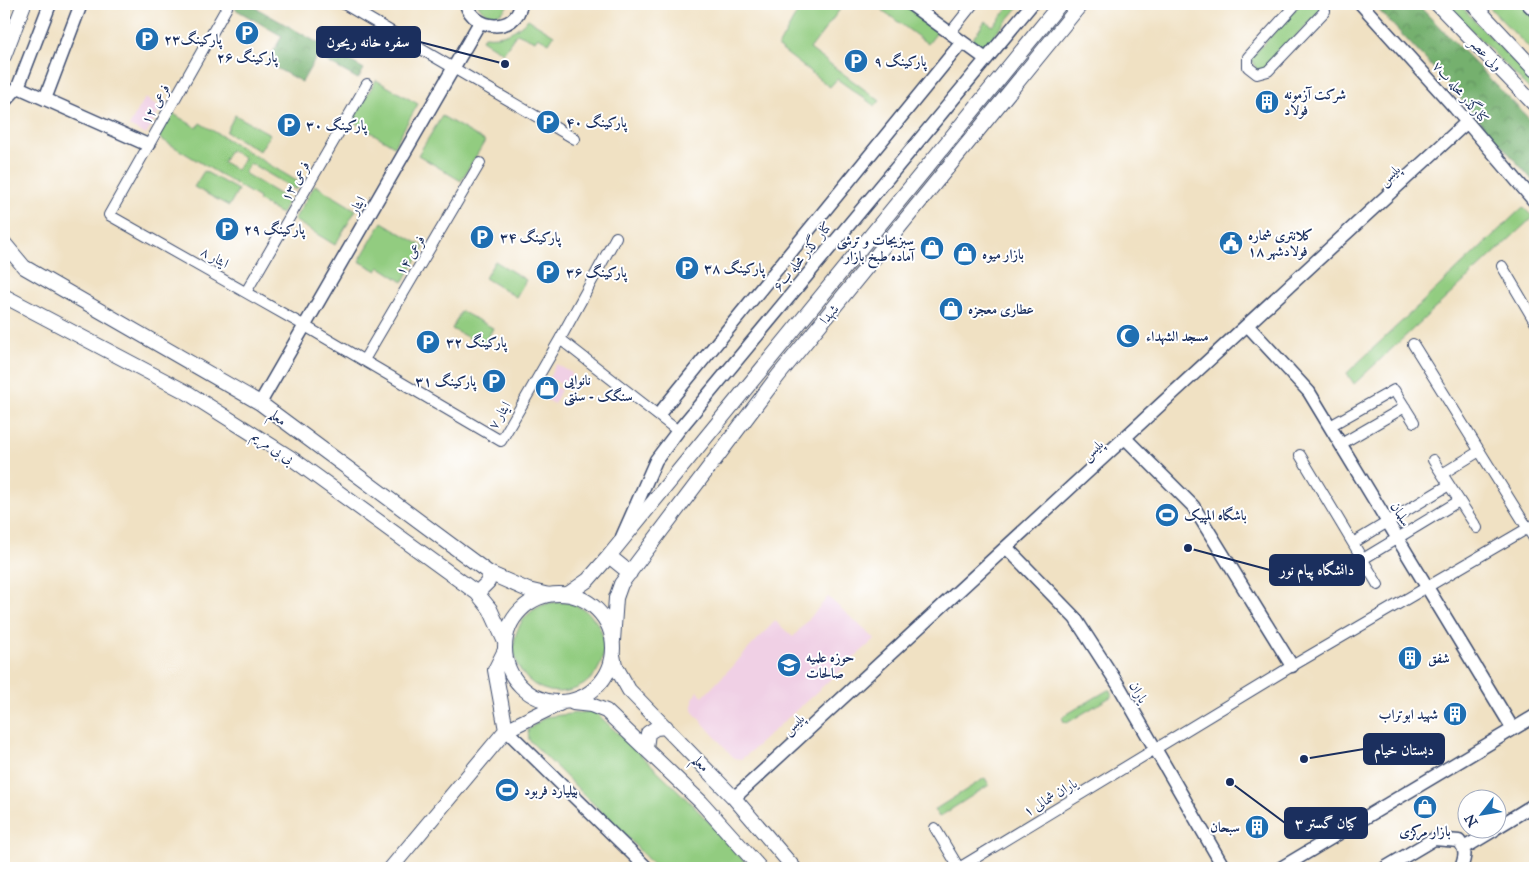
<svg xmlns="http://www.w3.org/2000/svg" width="1539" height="872" viewBox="0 0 1539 872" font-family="'IM FELL Great Primer',Amiri,serif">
<defs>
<pattern id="forest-crowns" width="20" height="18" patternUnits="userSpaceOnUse" patternTransform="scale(1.25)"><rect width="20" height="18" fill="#75b06e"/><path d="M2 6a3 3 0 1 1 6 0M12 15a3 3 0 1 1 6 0" fill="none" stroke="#5f905e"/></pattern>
</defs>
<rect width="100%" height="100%" fill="#fff"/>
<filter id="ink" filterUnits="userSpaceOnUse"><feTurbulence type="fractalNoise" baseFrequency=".02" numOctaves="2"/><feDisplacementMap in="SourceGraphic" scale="10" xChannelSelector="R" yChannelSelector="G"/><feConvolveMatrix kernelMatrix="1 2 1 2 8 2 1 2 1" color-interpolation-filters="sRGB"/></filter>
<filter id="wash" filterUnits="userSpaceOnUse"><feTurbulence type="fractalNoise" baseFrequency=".0096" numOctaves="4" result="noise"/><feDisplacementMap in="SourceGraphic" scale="20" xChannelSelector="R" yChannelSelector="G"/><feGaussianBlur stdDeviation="1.12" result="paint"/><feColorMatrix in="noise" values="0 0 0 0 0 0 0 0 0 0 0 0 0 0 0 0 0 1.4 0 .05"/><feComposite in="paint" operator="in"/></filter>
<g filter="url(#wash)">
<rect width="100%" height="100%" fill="#f0e1c3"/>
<path fill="#f0d0e5" d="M145,98L161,107L146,135L129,126Z
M556,364L572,373L565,386L549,378Z
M547,383L561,390L554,404L540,396Z
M828,597L875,639L748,754L741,759L734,758L693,712V699L697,691L703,697L775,621L793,637Z"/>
<path fill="#92cc80" stroke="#567e6f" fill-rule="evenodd" d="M4,4H13L4,28Z
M478,4H508C502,19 484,18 478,4Z
M802,4H844L810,49L880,101L875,106L837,79L830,87L778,47Z
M874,4H903L939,30L928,44Z
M1012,4H1021L987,44L978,45L972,40L985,21L993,26Z
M1300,4H1321L1322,9L1263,70L1256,69L1251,58Z
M1446,4H1459L1535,84V95Z
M1486,4H1522L1535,18V54Z
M528,19L554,35L549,43L538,37L535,41L517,33L503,53L482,40L484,36C503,38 515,32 528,19Z
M376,80L418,104L394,146L352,121Z
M172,113L197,128L200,123L300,183L296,190L250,163L244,173L289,200L281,214L258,200L259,198L158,137ZM230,150L244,158L237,170L223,162Z
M235,115L270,134L260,151L226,132Z
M442,116L485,141L461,181L418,155Z
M204,171L238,190L229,206L194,187Z
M315,185L356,210L335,245L294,220Z
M1523,207L1533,217L1354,384L1347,373Z
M382,222L424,247L403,282L380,267L377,271L359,261Z
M495,261L526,280L516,297L485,278Z
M461,311L493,328L484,346L452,329Z
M514 647a45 45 0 1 1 90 0a45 45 0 1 1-90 0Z
M1108,690H1110L1112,696L1067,723L1064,722L1062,717Z
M594,711C648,762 703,811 750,868H656L630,840L529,740L528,730L545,717Z
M985,778L989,785L939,817L934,810Z"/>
<path fill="url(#forest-crowns)" stroke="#487066" d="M238,4H249L364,69L358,79L317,56L302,82L267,63L282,36L235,9Z
M1373,4H1417L1535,125V183L1426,60Z"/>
</g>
<g filter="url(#ink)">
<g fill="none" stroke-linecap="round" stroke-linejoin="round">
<g stroke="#3b4a6d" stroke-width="12">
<path id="minor" d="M344,4L575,139
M1296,4L1248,57V67L1257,74L1268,71L1325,11L1323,4
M227,7L109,215L305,326L501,441L560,339L678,431
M950,33L973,4
M1502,266L1535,322
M246,292L367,84
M560,339L616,237
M1413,344L1535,540
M364,360L480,163
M1330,426L1394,390L1414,422
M1341,444L1405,407
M1300,455L1378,585
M1433,460L1477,528
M1442,474L1478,452
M1353,543L1449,485
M1363,559L1459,501
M935,828L959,868
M959,868L1292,666L1535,524"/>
</g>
<g stroke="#3b4a6d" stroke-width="15">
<path id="tertiary" d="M466,4C474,31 516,34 521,4
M910,4L986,59
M1361,4L1455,108L1535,202
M1528,4L1535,11
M18,87L148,145
M45,99L81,4
M4,102L18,87L50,4
M1248,326L1309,392L1513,729
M260,403L480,22
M659,414L962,42
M1126,439L1193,506L1292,666
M622,537L656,460L678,431L1032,4
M1006,547L1075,618L1119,686L1224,868
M506,730L647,868
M734,798L1467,122
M1496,828L1535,804
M1464,848L1494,830
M1281,868L1535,716
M1385,868L1434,839L1459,841C1467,851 1465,857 1461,868"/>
</g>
<g stroke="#3b4a6d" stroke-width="16">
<path id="secondary" d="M1437,4L1535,105
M1473,4L1535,70
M4,56L24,4
M4,243L24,267L260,403L489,573L528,590L549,595
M4,296L188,393L294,460L477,593L490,609L505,642
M609,556L630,573
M477,593L488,582L489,573
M505 648a54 54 0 1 1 108 0a54 54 0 1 1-108 0Z
M568,594L588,580L609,556L1060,4
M613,641L616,598L621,584L778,376L1081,4
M505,650L495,670L506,730
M613,655L615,665L629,690L734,798L794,868
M573,703L591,705L606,711L701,802L760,868
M646,748L648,733L656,728L666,727
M391,868L506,730L561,703"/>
</g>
<use href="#minor" stroke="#fff" stroke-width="10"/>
<use href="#tertiary" stroke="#fff" stroke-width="12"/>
<use href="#secondary" stroke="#fff" stroke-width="14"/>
</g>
</g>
<defs>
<g id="parking-disc" transform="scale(1.25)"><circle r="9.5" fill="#1f6fb2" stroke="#fff"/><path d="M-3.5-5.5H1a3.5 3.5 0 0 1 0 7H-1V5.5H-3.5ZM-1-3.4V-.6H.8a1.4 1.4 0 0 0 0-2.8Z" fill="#fff"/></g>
<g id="building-disc" transform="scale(1.25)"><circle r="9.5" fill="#1f6fb2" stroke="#fff"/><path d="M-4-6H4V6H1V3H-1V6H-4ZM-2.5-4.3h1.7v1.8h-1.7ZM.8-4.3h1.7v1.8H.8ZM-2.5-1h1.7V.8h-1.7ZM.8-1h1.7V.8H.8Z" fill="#fff"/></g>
<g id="civic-disc" transform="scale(1.25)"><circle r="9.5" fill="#1f6fb2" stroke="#fff"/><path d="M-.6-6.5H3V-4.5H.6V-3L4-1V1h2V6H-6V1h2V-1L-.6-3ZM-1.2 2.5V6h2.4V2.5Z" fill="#fff"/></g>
<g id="shop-disc" transform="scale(1.25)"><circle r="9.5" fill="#1f6fb2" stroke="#fff"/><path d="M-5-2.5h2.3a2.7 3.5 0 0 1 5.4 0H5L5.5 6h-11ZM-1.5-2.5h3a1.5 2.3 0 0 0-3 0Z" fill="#fff"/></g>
<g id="mosque-disc" transform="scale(1.25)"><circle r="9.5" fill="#1f6fb2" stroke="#fff"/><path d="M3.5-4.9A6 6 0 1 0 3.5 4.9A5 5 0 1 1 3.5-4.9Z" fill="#fff"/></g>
<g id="stadium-disc" transform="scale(1.25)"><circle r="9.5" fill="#1f6fb2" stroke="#fff"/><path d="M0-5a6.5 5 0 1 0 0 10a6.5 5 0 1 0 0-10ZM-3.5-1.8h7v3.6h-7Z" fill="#fff"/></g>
<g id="school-disc" transform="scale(1.25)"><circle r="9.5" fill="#1f6fb2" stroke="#fff"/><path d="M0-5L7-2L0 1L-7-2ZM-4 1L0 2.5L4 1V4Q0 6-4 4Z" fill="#fff"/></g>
</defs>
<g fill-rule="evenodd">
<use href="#parking-disc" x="247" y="33"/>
<use href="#parking-disc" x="147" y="39"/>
<use href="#parking-disc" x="856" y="61"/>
<use href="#building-disc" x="1267" y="102"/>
<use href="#parking-disc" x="548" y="122"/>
<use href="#parking-disc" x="289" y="125"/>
<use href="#parking-disc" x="227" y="229"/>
<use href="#parking-disc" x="482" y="237"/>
<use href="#civic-disc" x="1231" y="243"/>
<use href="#shop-disc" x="932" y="248"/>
<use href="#shop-disc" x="965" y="254"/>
<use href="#parking-disc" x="687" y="268"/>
<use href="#parking-disc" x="548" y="272"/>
<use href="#shop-disc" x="951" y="309"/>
<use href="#mosque-disc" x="1128" y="336"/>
<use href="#parking-disc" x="428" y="342"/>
<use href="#parking-disc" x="494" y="381"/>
<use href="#shop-disc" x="547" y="388"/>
<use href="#stadium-disc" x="1167" y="515"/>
<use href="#building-disc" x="1410" y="658"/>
<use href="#school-disc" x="789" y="665"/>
<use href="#building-disc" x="1455" y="714"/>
<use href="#stadium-disc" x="507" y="790"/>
<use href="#shop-disc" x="1425" y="807"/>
<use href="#building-disc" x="1257" y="827"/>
</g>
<g text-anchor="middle" stroke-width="4" stroke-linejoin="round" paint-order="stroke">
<g font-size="14" font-weight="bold" fill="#1b2f5e" stroke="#fff" text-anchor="start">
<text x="164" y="44">پارکینگ۲۳</text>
<text x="247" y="62" text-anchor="middle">پارکینگ ۲۶</text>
<text x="874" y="66">پارکینگ ۹</text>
<text x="1284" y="99">شرکت آزمونه<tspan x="1284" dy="16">فولاد</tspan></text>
<text x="566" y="127">پارکینگ ۴۰</text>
<text x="306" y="130">پارکینگ ۳۰</text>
<text x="244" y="234">پارکینگ ۲۹</text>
<text x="1248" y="240">کلانتری شماره<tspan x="1248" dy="16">۱۸ فولادشهر</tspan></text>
<text x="500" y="242">پارکینگ ۳۴</text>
<text x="914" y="245" text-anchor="end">سبزیجات و ترشی<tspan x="914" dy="16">آماده طبخ بازار</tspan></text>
<text x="982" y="259">بازار میوه</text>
<text x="704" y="273">پارکینگ ۳۸</text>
<text x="566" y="277">پارکینگ ۳۶</text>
<text x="968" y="314">عطاری معجزه</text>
<text x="1146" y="341">مسجد الشهداء</text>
<text x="446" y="347">پارکینگ ۳۲</text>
<text x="564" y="385">نانوایی<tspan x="564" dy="16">سنگک - سنتی</tspan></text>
<text x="476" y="386" text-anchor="end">پارکینگ ۳۱</text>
<text x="1184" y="520">باشگاه المپیک</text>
<text x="806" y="662">حوزه علمیه<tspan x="806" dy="16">صالحات</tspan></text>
<text x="1428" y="663">شفق</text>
<text x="1438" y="719" text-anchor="end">شهید ابوتراب</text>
<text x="524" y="795">بیلیارد فربود</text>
<text x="1240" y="832" text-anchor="end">سبحان</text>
<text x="1425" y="836" text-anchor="middle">بازار مرکزی</text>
</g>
<g font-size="14" fill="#1b2f5e" stroke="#fff">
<text transform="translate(1486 54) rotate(45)" y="5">ولی عصر</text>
<text transform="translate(1461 92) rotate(49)" y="5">کنارگذر محله ب۷</text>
<text transform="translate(155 104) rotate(-60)" y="5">فرعی ۱۲</text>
<text transform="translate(1389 175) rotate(-43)" y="5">پلیس</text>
<text transform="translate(295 181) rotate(-60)" y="5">فرعی ۱۳</text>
<text transform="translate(357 205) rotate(-60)" y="5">ایثار</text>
<text transform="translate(410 255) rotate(-59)" y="5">فرعی ۱۴</text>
<text transform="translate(802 256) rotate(-51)" y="5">کنار گذر محله ب۶</text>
<text transform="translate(215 257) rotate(29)" y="5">ایثار ۸</text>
<text transform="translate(829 314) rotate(-50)" y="5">شهدا</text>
<text transform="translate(499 415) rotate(-58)" y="5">ایثار ۷</text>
<text transform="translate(278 417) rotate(36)" y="5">معلم</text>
<text transform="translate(273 447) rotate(33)" y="5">بی بی مریم</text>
<text transform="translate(1092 450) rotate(-43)" y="5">پلیس</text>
<text transform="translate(1401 514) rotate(58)" y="5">سلمان</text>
<text transform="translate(1139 692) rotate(60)" y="5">یاران</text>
<text transform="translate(793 724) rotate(-43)" y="5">پلیس</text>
<text transform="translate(701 763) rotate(46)" y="5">معلم</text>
<text transform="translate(1050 797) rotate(-31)" y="5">یاران شمالی ۱</text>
</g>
</g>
<path fill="none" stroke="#1b2f5e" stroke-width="2" d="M505 64L420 42M1188 548L1270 570M1304 759L1364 749M1230 782L1285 823"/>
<g fill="#1b2f5e" stroke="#fff" stroke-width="2">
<circle cx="505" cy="64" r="5"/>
<circle cx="1188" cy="548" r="5"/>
<circle cx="1304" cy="759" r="5"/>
<circle cx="1230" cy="782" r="5"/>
</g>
<g fill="#1b2f5e" stroke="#1b2f5e" stroke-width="2">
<rect x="317" y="27" width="103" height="30" rx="5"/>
<rect x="1270" y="555" width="94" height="30" rx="5"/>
<rect x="1364" y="734" width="80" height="30" rx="5"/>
<rect x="1285" y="808" width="82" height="30" rx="5"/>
</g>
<g font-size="15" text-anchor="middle" font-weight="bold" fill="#fff">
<text x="368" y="47">سفره خانه ریحون</text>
<text x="1317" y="575">دانشگاه پیام نور</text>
<text x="1404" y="755">دبستان خیام</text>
<text x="1326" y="828">کیان گستر ۳</text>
</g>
<rect width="1539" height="872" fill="none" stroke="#fff" stroke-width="20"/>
<g transform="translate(1482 814) rotate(239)"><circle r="24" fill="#ffffff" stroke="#a4acbf"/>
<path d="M0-4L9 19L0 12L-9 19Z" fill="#1f6fb2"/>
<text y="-8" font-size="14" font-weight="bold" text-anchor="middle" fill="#1b2f5e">N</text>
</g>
</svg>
